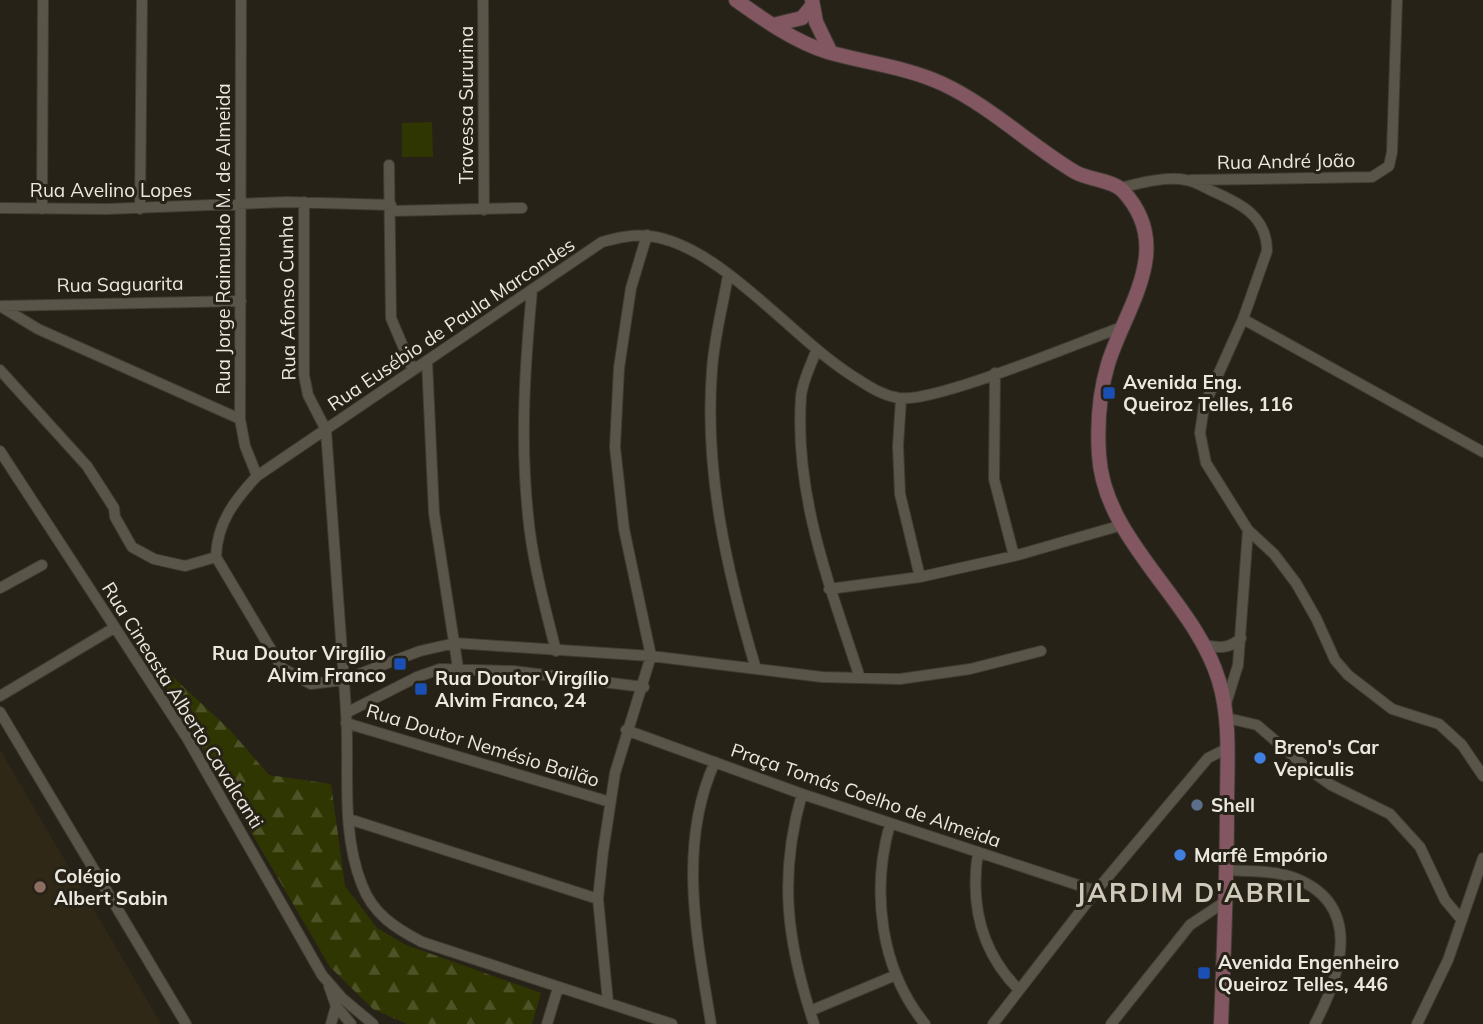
<svg xmlns="http://www.w3.org/2000/svg" width="1483" height="1024" viewBox="0 0 1483 1024" font-family="Mulish,sans-serif">
<defs>
<pattern id="forest-firs" width="22" height="20" patternUnits="userSpaceOnUse" patternTransform="scale(1.75)"><rect width="22" height="20" fill="#303602"/><path d="M5 1l3.5 6h-7zM16 11l3.5 6h-7z" fill="#4e5327"/></pattern>
</defs>
<rect width="100%" height="100%" fill="#272217"/>
<path fill="#302817" d="M0,750L161,1024H0Z"/>
<path fill="url(#forest-firs)" d="M146,652L229,729L269,775L331,784L345,886L377,928L406,945L541,993L532,1024H407L373,1009L330,967Z"/>
<path fill="#303602" d="M432,122L433,157H402V123Z"/>
<g fill="none" stroke-linecap="round" stroke-linejoin="round">
<g stroke="#403c34" stroke-width="12">
<path id="minor" d="M241,0L240,419L245,446L257,476
M483,0L484,210
M389,165L391,318L413,370
M1191,180L1372,177L1389,166L1392,152L1397,0
M1120,188C1140,183 1166,176 1186,180C1195,181 1204,187 1212,191C1240,203 1267,216 1267,251L1243,319L1204,406L1200,433L1206,463L1248,530L1274,554L1296,583L1316,618L1335,660L1348,675L1392,709L1439,724L1462,745L1483,776
M304,202V375L308,395L326,430C332,523 340,617 346,711C350,768 340,830 362,885C373,914 395,928 422,942L672,1024
M0,208L107,209L287,202L391,205
M42,209L43,0
M140,209L142,0
M391,211L522,208
M728,275C723,306 714,338 712,370C704,472 727,572 756,669
M532,290C525,365 520,439 528,515C532,560 545,607 556,651
M0,306L38,329L240,419
M0,306L241,301
M1243,319L1483,452
M816,351C811,365 802,382 801,397C794,496 830,586 860,678
M427,361L434,513L458,668
M0,370L87,466L114,508L115,517L132,547L154,559L185,566L216,557
M995,373L994,479L1014,556
M901,399L898,446L900,494L920,577
M0,451L187,738L322,975L342,998L373,1024
M0,588L42,565
M829,589L920,577L1014,556L1122,525
M1204,645C1220,648 1229,649 1241,638
M1041,651L970,669L900,679L822,677L651,656L455,643L420,651L343,680L311,684L282,668L216,557C217,522 235,500 257,476L602,242C617,238 633,234 649,236C719,244 791,337 851,375C867,385 880,395 899,398C936,403 1082,341 1125,326
M0,696L114,628
M1225,707L1238,665L1248,530
M0,712L186,1024
M346,713L417,677L440,669L513,671L644,687
M1227,718L1257,725L1307,768L1331,785L1390,814L1420,847L1445,900L1461,919
M346,723L610,802
M626,730L802,794L1096,891
M802,794C778,877 787,943 814,1024
M349,819L598,899
M890,824C871,891 880,969 925,1024
M978,852C970,904 981,952 1019,990
M1227,870C1248,872 1272,870 1292,877C1364,903 1342,972 1315,1024
M329,986L336,1006L351,1024
M608,1002L598,899L603,852L615,773L651,656L624,529L615,447L619,368L631,288L647,235
M810,1011L896,975
M331,1024L336,1006
M547,1024L558,988
M711,1024C697,939 677,844 715,762
M993,1024L1096,891L1208,758L1228,748
M1111,1024L1190,925L1226,901
M1417,1024L1448,960L1483,858"/>
</g>
<g stroke="#403c34" stroke-width="16">
<path id="secondary" d="M736,0C764,20 795,42 828,52C866,63 907,67 943,84C990,106 1030,145 1075,172C1089,180 1113,180 1123,191C1176,248 1125,308 1108,364C1099,394 1097,424 1099,455C1104,541 1195,600 1219,681C1231,721 1227,764 1227,806C1227,878 1224,951 1221,1024
M812,0L816,22L831,53
M773,25L802,18L812,6"/>
</g>
<use href="#minor" stroke="#5a5549" stroke-width="10"/>
<use href="#secondary" stroke="#835761" stroke-width="14"/>
</g>
<g fill="#1a4fb4" stroke="#272217" stroke-width="2.5">
<rect x="1102" y="386" width="14" height="14" rx="3.5"/>
<rect x="393" y="657" width="14" height="14" rx="3.5"/>
<rect x="414" y="682" width="14" height="14" rx="3.5"/>
<rect x="1197" y="966" width="14" height="14" rx="3.5"/>
</g>
<g fill="#3f7fe0" stroke="#272217" stroke-width="2.5">
<circle cx="1260" cy="758" r="7"/>
<circle cx="1180" cy="855" r="7"/>
</g>
<circle fill="#5c6f8a" stroke="#272217" stroke-width="2.5" cx="1197" cy="805" r="7"/>
<circle fill="#8d6e63" stroke="#272217" stroke-width="2.5" cx="40" cy="887" r="7"/>
<g text-anchor="middle" stroke-width="6" stroke-linejoin="round" paint-order="stroke">
<g font-size="19" fill="#ebe8e0" stroke="#272217">
<text transform="translate(466 105) rotate(-90)" y="7">Travessa Sururina</text>
<text transform="translate(1286 161) rotate(-1)" y="7">Rua André João</text>
<text x="111" y="197">Rua Avelino Lopes</text>
<text transform="translate(223 239) rotate(-90)" y="7">Rua Jorge Raimundo M. de Almeida</text>
<text transform="translate(120 284) rotate(-1)" y="7">Rua Saguarita</text>
<text transform="translate(287 298) rotate(-91)" y="7">Rua Afonso Cunha</text>
<text transform="translate(451 324) rotate(-34)" y="7">Rua Eusébio de Paula Marcondes</text>
<text transform="translate(183 705) rotate(58)" y="7">Rua Cineasta Alberto Cavalcanti</text>
<text transform="translate(483 745) rotate(17)" y="7">Rua Doutor Nemésio Bailão</text>
<text transform="translate(866 795) rotate(19)" y="7">Praça Tomás Coelho de Almeida</text>
</g>
<g font-size="19" font-weight="bold" fill="#ebe8e0" stroke="#272217" text-anchor="start">
<text x="1123" y="389">Avenida Eng.<tspan x="1123" dy="22">Queiroz Telles, 116</tspan></text>
<text x="386" y="660" text-anchor="end">Rua Doutor Virgílio<tspan x="386" dy="22">Alvim Franco</tspan></text>
<text x="435" y="685">Rua Doutor Virgílio<tspan x="435" dy="22">Alvim Franco, 24</tspan></text>
<text x="1274" y="754">Breno's Car<tspan x="1274" dy="22">Vepiculis</tspan></text>
<text x="1211" y="812">Shell</text>
<text x="1194" y="862">Marfê Empório</text>
<text x="54" y="883">Colégio<tspan x="54" dy="22">Albert Sabin</tspan></text>
<text x="1218" y="969">Avenida Engenheiro<tspan x="1218" dy="22">Queiroz Telles, 446</tspan></text>
</g>
<g font-size="26" font-weight="bold" letter-spacing="2" fill="#d0cabb" stroke="#272217">
<text x="1194" y="902">JARDIM D'ABRIL</text>
</g>
</g>
</svg>
